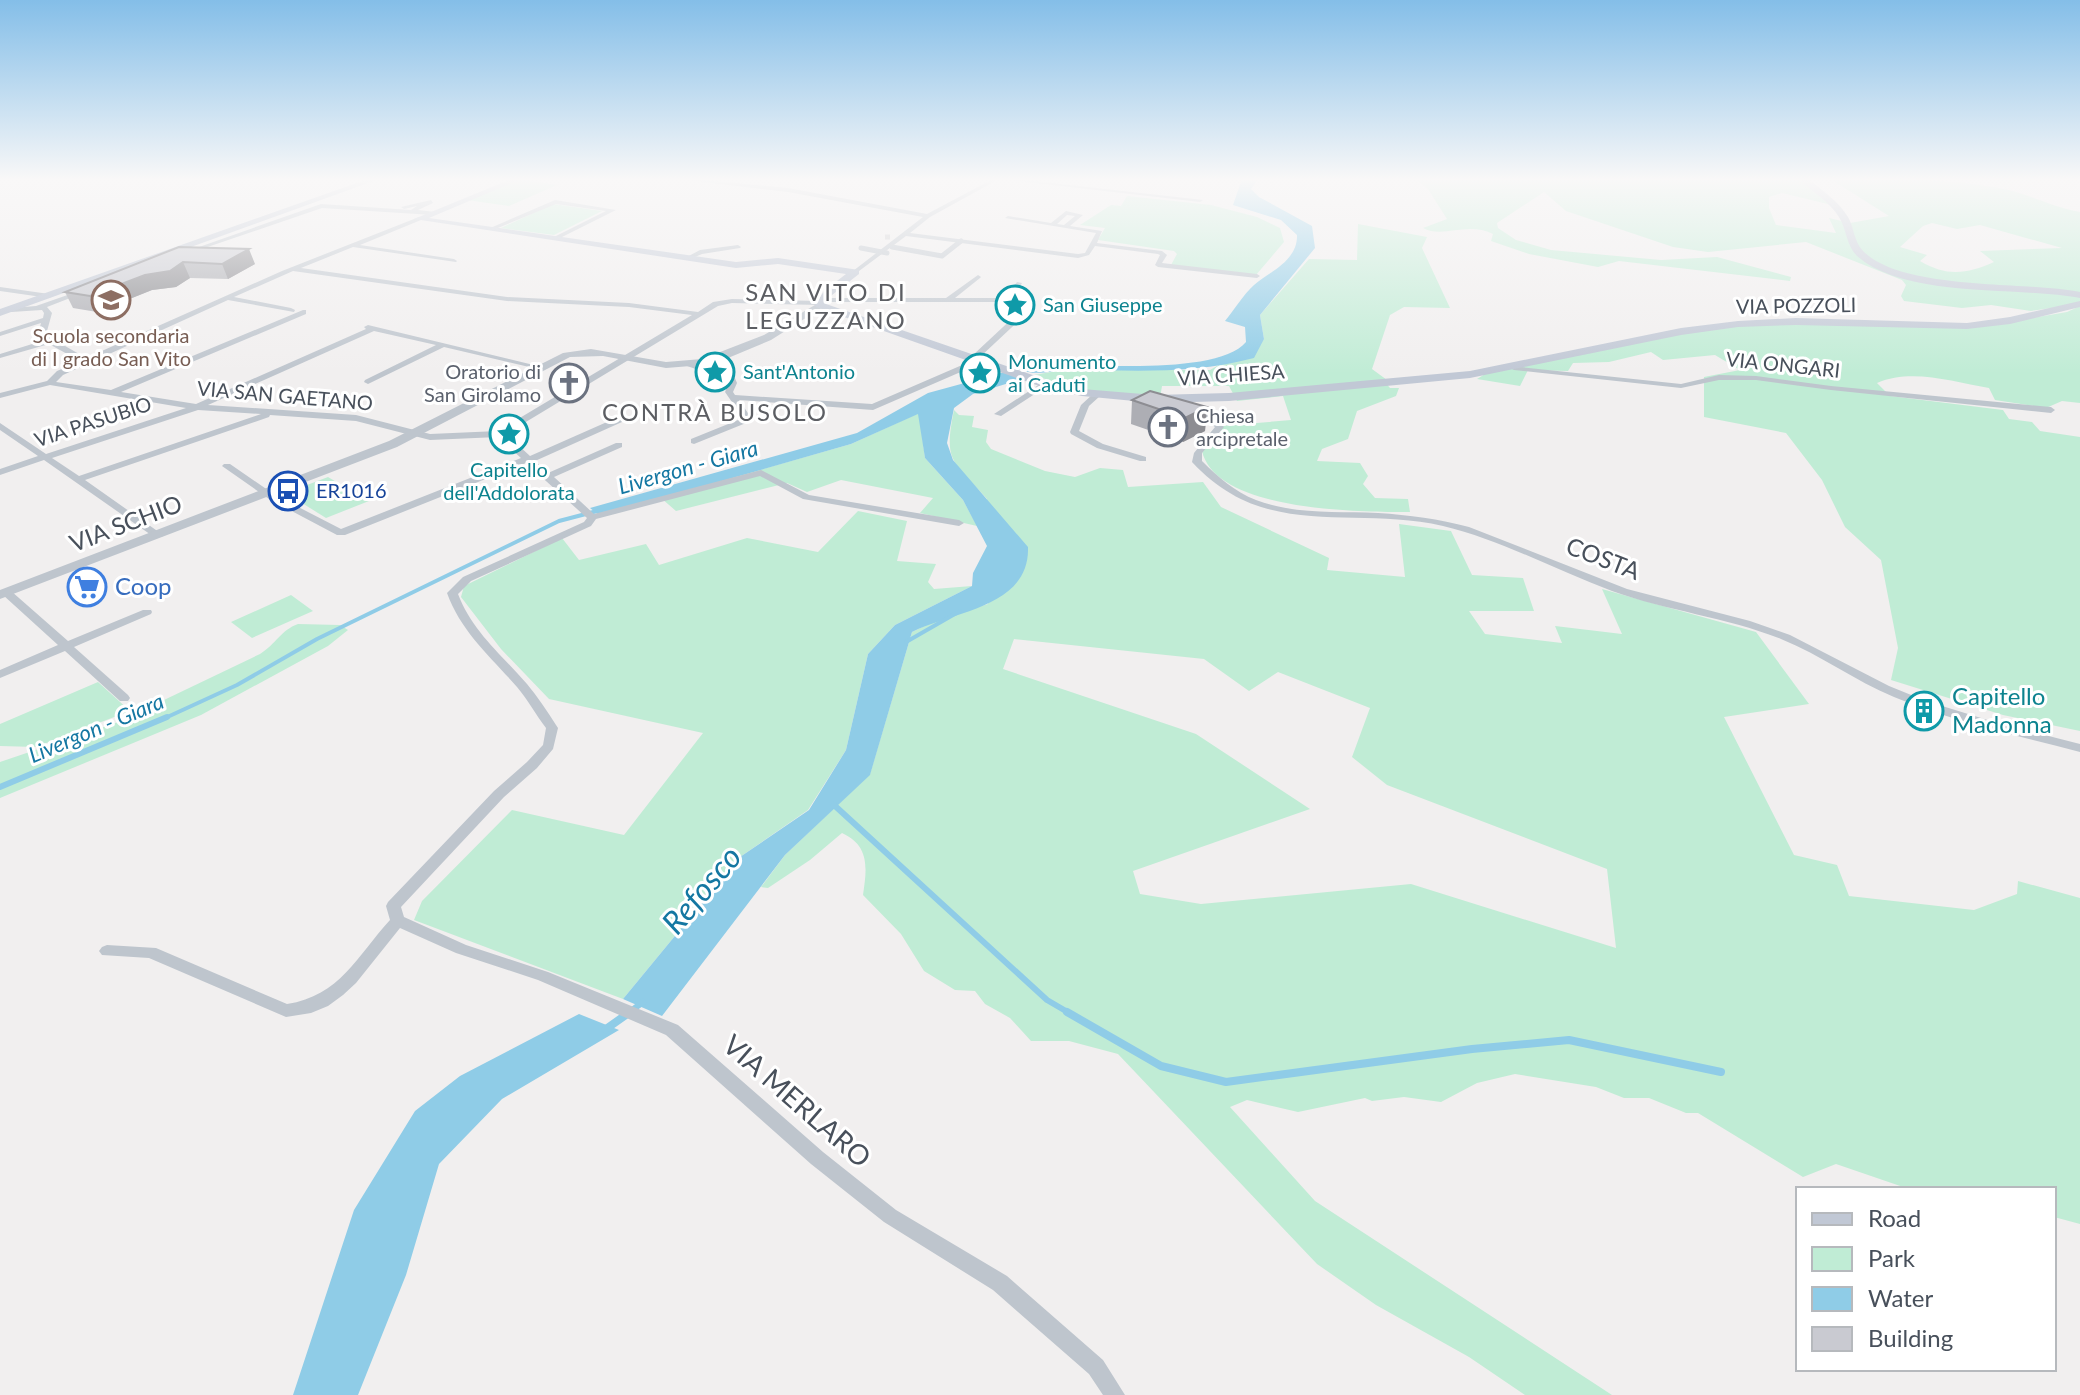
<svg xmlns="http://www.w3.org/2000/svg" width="2080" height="1395" viewBox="0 0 2080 1395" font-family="Lato,sans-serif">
<rect width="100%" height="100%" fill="#f1efef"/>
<path fill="#c0ecd5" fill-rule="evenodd" d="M519,179L557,185L509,206L467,200Z
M1416,179H1804L1836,206L1782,193L1769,197V208L1776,225L1836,233L1829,218L1850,223L1889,216L1832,180L1810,179C1877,179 1943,176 2009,190C2033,196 2055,208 2080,212V304L2031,311L1991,305L1962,308L1904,301L1901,296L1906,285L1902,280L1806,242L1708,252L1673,247L1566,211L1544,192L1497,223L1498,228L1516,240L1551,250L1661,260L1717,257L1791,277L1790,281L1619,261L1598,267L1529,254L1491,241L1493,234C1467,221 1443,239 1423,228L1447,219L1428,189ZM1932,223L1957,229L1980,225L2062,248L1980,251L1994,262C1967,274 1947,277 1920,261L1927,255L1900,247L1923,226Z
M1127,196L1211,205L1257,217L1280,228L1284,242L1256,275L1171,265L1177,254L1174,251L1098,240L1105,228L1080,225L1111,205L1121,206Z
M553,204L602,211L554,235L501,228Z
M1358,224L1427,237L1422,248L1450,308L1404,307L1390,315L1372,369L1387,380L1384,381L1390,388H1399L1396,396L1357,411L1348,439L1322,449L1317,461L1360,463L1368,476L1363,484L1375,498L1408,499L1410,512C1362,512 1216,512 1202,451L1221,433V426L1291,420L1283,396L1237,401L1229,386H1162L1160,398C1116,398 1075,391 1034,375L1062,370H1210L1264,339L1260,315L1309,259L1357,260Z
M2080,306V403L2062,401L2046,408L1995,400L1989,388C1953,382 1912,368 1877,383L1890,396L2003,410L2009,419L2032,422L2040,431L2080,437V731L2003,715L1891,680L1898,648L1881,560L1845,527L1822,480L1786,433L1704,417V377L1740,370L1715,355L1663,360L1651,352L1609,362L1573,363L1568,371L1528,370L1520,386L1477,379L1490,371L1605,345L1769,321L1984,326L2067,312Z
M954,410L959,415L974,416L972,427L988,430L986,442L991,449L1045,471L1075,477L1100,468L1123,470L1128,487L1203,482L1221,507L1329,558L1327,570L1405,577L1399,524L1451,531L1472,575L1523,578L1534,611H1469L1485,634L1562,643L1555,626L1622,634L1602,589L1756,632L1809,704L1724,717L1794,855L1837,865L1849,896L1974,910L2017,894L2018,881L2080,898V1224L2054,1217V1189H1909L1836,1164L1803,1177L1698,1113H1686L1649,1098H1624L1596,1087L1515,1074L1477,1083L1441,1102L1404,1097L1372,1101L1365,1098L1298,1112L1247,1100L1230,1107L1315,1201L1612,1395H1525L1469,1357L1376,1305L1317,1264L1118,1054L1069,1041H1031L1010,1018L985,1004L975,991L955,990L924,971L901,934L863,895C867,868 870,846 842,833L810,860L768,888L761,887L785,855L870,774L912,632L939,619L988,604L987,499C953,461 943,463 954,410ZM1014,639L1204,659L1249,691L1278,672L1370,708L1352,757L1387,785L1607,869L1616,948L1411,884L1201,904L1140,894L1133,871L1310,809L1196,734L1003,669Z
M919,413L925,458L963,500L977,526L920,513L933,498L841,480L807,492L787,483L676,511L661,498L851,444Z
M328,477L369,501L326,518L286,493Z
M858,511L907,521L897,561L936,564L928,582L934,589L972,586L895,625L868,654L846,750L808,810L740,857L623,999L414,920L422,901L512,810L624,835L703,733L549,699L501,649L461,597L464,586L562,538L579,560L646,544L659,565L747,538L818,552Z
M291,595L313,611L252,638L231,622Z
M298,624L340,625L348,630L328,646L201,715L0,798V762L118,722L260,654C276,644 281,630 298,624Z
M98,682L130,711L36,747L0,746V724Z"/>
<path fill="#8fcce7" d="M1242,179H1258L1251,189L1259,197L1312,226L1315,248L1260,315L1264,339L1254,358C1190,375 1134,370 1068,370C1049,370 1037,377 1019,369L1037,364C1083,363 1217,377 1246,342L1245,327L1225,321C1234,310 1243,295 1254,285C1269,272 1298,261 1297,235L1281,220L1233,205Z
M1005,372L1022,379L973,394L954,408L947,443L953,460L1028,547C1030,607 955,611 912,632L870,775L785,855L662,1016L623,999L740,857L809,810L846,750L868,654L895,625L972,586L973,573L987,546L963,500L925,458L918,414L851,444L600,516L590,508L857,433L928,393Z
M579,1014L619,1030L502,1099L439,1164L406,1275L358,1395H293L354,1210L415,1111L460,1076Z"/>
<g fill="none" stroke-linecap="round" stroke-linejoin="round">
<path stroke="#8fcce7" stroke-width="4" d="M906,642L960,611
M163,719L237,685L317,639L559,521L601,510"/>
<path stroke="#8fcce7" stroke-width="6" d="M0,787L167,717
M834,805L1047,1000L1071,1014
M627,1014L643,1002"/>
<path stroke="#8fcce7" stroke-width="8" d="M1067,1012L1161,1066L1226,1082L1472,1049L1569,1040L1721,1072
M606,1029L630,1012"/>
<path stroke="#cfcfd1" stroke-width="5" stroke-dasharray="5 2" stroke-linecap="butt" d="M885,237H892"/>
<path stroke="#bec5cd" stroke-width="5" d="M892,247L942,256L961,241
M861,248L887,253"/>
<path fill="#bec5cd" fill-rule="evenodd" d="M678,179H693L788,188L927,214L993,179H999L930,217L910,233L1078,254L1085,253L1096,233L1005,218L1008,216L1051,223L1066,211L1083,215L1070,226L1102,231L1097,243L1162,251L1167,255L1162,263L1257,274L1260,276L1257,278L1158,267L1155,265L1160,255L1158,254L1095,246L1089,255L1078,258L906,236L855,274L853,273V271L923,217L788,192ZM1067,215L1075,216L1064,225L1057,224Z
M1001,179H1016L1203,200L1200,202Z
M431,200L433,203L418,210L435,212L433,215L322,208L187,254L182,253L321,204L411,210L417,206L404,209L401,207Z
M555,200L616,210L556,240L554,239V237L606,211L556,204L493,230L488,229Z
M419,217L421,220L360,245L454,259L457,261L456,262L353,247L301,268L507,297L629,303L698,312L713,302L732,299L820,301L823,298H946L978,275L981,277L980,278L955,298H1005L1017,282L1022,283L1012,299L1027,302L1026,314L980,357H986V361L873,410L739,400L752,419L751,421L694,444L691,443V439L743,418L725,392L729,383L728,380L687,366L691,364L734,376L737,383L733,392L735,395L872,404L976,359L972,357L973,355L1018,313L1020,305L1004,302H824L821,305L732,303L718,306L506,434L530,456L616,418H622V422L535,461L548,473L616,443H622V447L554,477L594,514L761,470L809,495L959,520L964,523L959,526L803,499L760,476L596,519L591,526L471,581L458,594C472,631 501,654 527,684C538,697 547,711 556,725L558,728L553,749L537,768L504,797L401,907L404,917L466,945L548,972L678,1025L823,1152L896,1210L1007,1276L1103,1360L1125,1395H1103L1089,1374L993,1290L884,1222L811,1164L666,1035L538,980L456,953L400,928L356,983L343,995L328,1006L311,1013L286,1017L149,958L102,955L99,951L102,947L107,945L156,948L287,1004C340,996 357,956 390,920L386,906L388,902L494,791L527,762L543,745L546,728C536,715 528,700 517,687C491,657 461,632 447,593L463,577L584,522L587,518L526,463L345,535H337L269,499L222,466L224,464H230L275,495L341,529L521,458L498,437L430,440L356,421L270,415L269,417L85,480L163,535L162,537H154L44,460L0,475V469L38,456L0,430V423L46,454L186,408L50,385L0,398V393L47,381L57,371L80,361L49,344L0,358V354L45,340L39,331L41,323L0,336V332L43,318L44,313L42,310L11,312L7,310L11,308L36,306L79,291H83V293L47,307L52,313L47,331L53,339L86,358L282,271ZM293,271L507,301L629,307L692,315L498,431L430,434L356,415L208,405L374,331L436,345L365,380L364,382L368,384L444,347L542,370L546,368L368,325L364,327L366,329L196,404L121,392L306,314V310H303L111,390L56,382L63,375L228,300L294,312L295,310L291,308L234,297ZM198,410L261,414L79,476L52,458Z
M738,245L741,247L740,248L702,254L688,260L685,258L700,250Z
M0,287L49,294L53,296L49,298L0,291Z
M1511,366L1681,384L1719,375L1756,376L1831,386L2051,407L2055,410L2051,413L1831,390L1756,380H1719L1681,388L1514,370L1510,368Z
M1043,382L1050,384L1001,416L994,414Z
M1093,394L1100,396L1089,406L1079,431L1103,444L1146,457V461H1140L1097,448L1071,434L1070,432L1081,405Z
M1190,405H1196L1224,427L1202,453V461C1218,477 1235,492 1256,500C1295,515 1337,511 1378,513C1409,515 1439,519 1469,527L1627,589L1750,621L1790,635L1889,686L1926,701L1994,722L2080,744V752C2018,736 1954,722 1894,697C1855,681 1821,655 1781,639C1726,617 1667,611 1612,591C1556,570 1501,540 1443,526C1351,505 1266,542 1192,462L1194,453L1215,427L1190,409Z
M7,590L11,591L68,641L143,610H151L152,612L151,614L74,647L128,695L130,698L128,701H120L65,651L0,678V670L58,645L3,595L2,593Z"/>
<path fill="#bec5cd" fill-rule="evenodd" d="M820,302L825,305L823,307L771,340L728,358L703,365L666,368L603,356L570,357L397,447L0,599V590L389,441L563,353L591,349L666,362L702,359L764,335Z"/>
<path fill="#c1c8d5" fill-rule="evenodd" d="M368,179H379L0,316V309Z
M511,179H521L429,218L736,262L778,258L859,270V274L832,295L826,304L1050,381L1082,389L1155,395L1229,393L1470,371L1681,328L1738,321L1796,318L1967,323L2010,317L2080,301V307L2010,324L1967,329L1796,325L1738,327L1681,335L1470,378L1229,401L1155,403L1082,396L1042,387L816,307L815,305L824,291L846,274L778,264L736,268L414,219Z
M1799,179H1808C1822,190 1838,201 1848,217C1854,227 1854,242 1863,251C1903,291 2023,281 2080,292V298C2017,286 1906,299 1857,256C1846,245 1847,230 1839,217C1829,201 1812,192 1799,179Z"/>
</g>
<path fill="#adaeb4" d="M179,247L255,264L228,279L190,278L176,287L152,290L97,312L73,308L65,292Z
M1132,400L1207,407L1205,431L1183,442L1131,424Z"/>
<path fill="#8d8d92" d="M249,249L255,264L228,279L222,264Z
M183,262L190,278L176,287L152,290L97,312L90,296L145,275Z
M1207,407L1205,431L1183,442L1185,418Z"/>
<path fill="#c9cad1" stroke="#8d8d92" stroke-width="2" d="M179,247L249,249L222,264L183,262L170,271L145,275L90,296L65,292Z
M1150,391L1207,407L1185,418L1132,400Z"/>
<linearGradient id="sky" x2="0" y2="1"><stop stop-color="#84bee8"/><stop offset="0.48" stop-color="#f9f8f8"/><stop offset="1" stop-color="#f9f8f8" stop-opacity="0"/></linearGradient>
<rect width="2080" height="374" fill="url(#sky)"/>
<defs>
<g id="school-ring" transform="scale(2)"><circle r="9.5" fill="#fff" stroke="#8d6e63" stroke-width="1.5"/><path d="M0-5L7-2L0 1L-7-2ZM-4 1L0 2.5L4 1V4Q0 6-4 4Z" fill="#8d6e63"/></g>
<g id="sight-ring" transform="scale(2)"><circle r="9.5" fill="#fff" stroke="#0f9aa8" stroke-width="1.5"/><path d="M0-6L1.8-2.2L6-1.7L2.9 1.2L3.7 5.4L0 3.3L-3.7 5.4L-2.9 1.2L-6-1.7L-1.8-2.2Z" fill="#0f9aa8"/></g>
<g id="church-ring" transform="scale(2)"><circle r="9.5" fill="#fff" stroke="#6b7280" stroke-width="1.5"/><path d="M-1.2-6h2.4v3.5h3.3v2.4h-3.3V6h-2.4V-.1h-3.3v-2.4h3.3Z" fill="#6b7280"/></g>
<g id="bus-ring" transform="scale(2)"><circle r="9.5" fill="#fff" stroke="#1a4fb4" stroke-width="1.5"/><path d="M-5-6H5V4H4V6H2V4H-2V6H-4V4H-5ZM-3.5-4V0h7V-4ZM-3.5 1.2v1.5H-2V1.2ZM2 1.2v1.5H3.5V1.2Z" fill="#1a4fb4"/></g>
<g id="supermarket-ring" transform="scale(2)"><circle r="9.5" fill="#fff" stroke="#3f7fe0" stroke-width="1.5"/><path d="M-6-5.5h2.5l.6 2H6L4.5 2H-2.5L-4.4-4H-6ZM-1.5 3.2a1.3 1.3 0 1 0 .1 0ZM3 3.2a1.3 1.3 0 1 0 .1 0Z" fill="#3f7fe0"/></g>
<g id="building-ring" transform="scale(2)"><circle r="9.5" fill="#fff" stroke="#0f9aa8" stroke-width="1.5"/><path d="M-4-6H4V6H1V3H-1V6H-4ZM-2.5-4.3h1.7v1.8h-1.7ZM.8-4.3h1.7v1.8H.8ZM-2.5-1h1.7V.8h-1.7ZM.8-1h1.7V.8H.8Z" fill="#0f9aa8"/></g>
</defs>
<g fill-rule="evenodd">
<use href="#school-ring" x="111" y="300"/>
<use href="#sight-ring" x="1015" y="305"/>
<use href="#sight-ring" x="715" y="372"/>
<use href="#sight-ring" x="980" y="373"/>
<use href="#church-ring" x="569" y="383"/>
<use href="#church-ring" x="1168" y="427"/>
<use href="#sight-ring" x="509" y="434"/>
<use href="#bus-ring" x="288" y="491"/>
<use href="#supermarket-ring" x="87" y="587"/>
<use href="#building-ring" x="1924" y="711"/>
</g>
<g text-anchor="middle" stroke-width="6" stroke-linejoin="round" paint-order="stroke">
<g font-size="20" fill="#0d838f" stroke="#fff" text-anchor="start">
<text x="1043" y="312">San Giuseppe</text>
<text x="1008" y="369">Monumento<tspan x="1008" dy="23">ai Caduti</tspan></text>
<text x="743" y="379">Sant'Antonio</text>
<text x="509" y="477" text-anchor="middle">Capitello<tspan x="509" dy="23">dell'Addolorata</tspan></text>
</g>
<g font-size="20" fill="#48505b" stroke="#fff">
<text transform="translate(1796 306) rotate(-1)" y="7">VIA POZZOLI</text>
<text transform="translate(1783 365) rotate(6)" y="7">VIA ONGARI</text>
<text transform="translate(1231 375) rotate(-4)" y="7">VIA CHIESA</text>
<text transform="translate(285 396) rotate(5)" y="7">VIA SAN GAETANO</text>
<text transform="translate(93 422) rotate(-18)" y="7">VIA PASUBIO</text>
</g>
<g font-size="20" fill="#785e54" stroke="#fff">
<text x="111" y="343">Scuola secondaria<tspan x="111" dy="23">di I grado San Vito</tspan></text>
</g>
<g font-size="20" fill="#5b616d" stroke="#fff" text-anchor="end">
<text x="541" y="379">Oratorio di<tspan x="541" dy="23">San Girolamo</tspan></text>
<text x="1196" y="423" text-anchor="start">Chiesa<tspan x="1196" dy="23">arcipretale</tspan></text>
</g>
<g font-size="20" fill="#164399" stroke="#fff" text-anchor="start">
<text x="316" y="498">ER1016</text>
</g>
<g font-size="22" font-style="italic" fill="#1477a2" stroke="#fff">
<text transform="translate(688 467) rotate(-16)" y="8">Livergon - Giara</text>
<text transform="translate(96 728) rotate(-23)" y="8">Livergon - Giara</text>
</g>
<g font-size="24" letter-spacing="2" fill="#5c5e63" stroke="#fff">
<text x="826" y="301">SAN VITO DI<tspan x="826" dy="28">LEGUZZANO</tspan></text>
<text x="715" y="421">CONTRÀ BUSOLO</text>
</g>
<g font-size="24" fill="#48505b" stroke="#fff">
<text transform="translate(126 524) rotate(-21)" y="8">VIA SCHIO</text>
<text transform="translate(1603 559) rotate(21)" y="8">COSTA</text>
</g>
<g font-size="24" fill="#366cbe" stroke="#fff" text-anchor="start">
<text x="115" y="595">Coop</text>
</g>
<g font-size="24" fill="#0d838f" stroke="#fff" text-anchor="start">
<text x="1952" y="705">Capitello<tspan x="1952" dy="28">Madonna</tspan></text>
</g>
<g font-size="28" fill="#48505b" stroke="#fff">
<text transform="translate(797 1101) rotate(41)" y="10">VIA MERLARO</text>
</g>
<g font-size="32" font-style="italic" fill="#1477a2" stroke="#fff">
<text transform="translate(702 890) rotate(-50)" y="11">Refosco</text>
</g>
</g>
<rect x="1796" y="1187" width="260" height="184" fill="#ffffff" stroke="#b6b9bd" stroke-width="2"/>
<rect x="1812" y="1213" width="40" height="12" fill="#c1c8d5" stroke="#b6b9bd" stroke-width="2"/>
<text x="1868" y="1227" font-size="24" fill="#48505b">Road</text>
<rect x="1812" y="1247" width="40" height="24" fill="#c0ecd5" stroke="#b6b9bd" stroke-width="2"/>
<text x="1868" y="1267" font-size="24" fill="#48505b">Park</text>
<rect x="1812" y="1287" width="40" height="24" fill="#8fcce7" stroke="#b6b9bd" stroke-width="2"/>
<text x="1868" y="1307" font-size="24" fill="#48505b">Water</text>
<rect x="1812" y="1327" width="40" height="24" fill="#c9cad1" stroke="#b6b9bd" stroke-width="2"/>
<text x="1868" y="1347" font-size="24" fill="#48505b">Building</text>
</svg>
